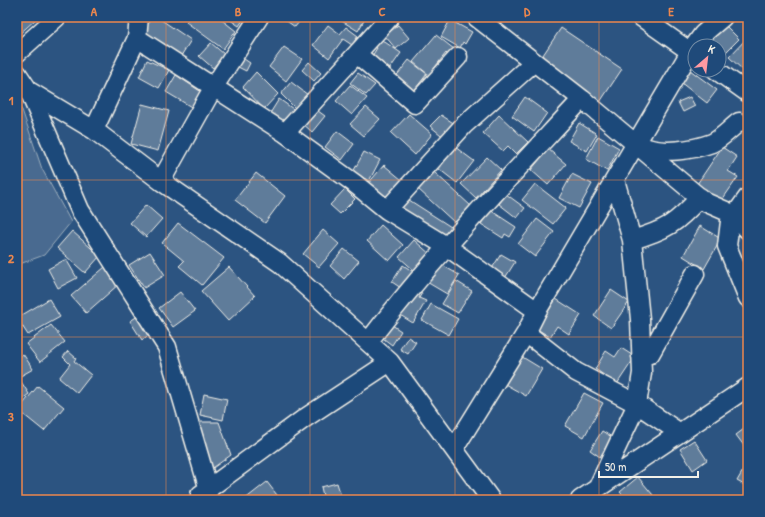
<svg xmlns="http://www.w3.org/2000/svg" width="765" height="517" viewBox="0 0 765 517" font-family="'Patrick Hand',sans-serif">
<rect width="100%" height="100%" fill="#2c5481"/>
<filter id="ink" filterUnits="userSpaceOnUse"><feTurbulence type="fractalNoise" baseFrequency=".025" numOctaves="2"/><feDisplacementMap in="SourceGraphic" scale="8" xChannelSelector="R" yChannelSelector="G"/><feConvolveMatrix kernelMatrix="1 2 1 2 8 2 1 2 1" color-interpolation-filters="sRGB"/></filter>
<g filter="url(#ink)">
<path fill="#496b90" stroke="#9eaebc" d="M17,104L22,110L42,169L71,222L44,255L17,265Z"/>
<path fill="#5e7b9a" stroke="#f4f1e8" d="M17,17H32L35,20L17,36Z
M152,17H157L191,40L179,59L141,33Z
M190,17H218L236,31L223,49L186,22Z
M226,17H245L239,26Z
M281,17H303L295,27Z
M337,17H366L358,31L337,18Z
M450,20L472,32L465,44L463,42L460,48L441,37Z
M721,21L739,39L725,53L707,35Z
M328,25L340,34L346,27L358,36L352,45L343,39L329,58L313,45Z
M398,25L409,38L396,49L385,36Z
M561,28L622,69L600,102L539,61Z
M436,35L454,49L448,55L446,53L429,75L413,62Z
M376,36L401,53L387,73L369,61L377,48L371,44Z
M748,37V67L744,71L729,57Z
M211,43L224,54L213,68L199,56Z
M284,47L302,59L286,81L269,67Z
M241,57L250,63L246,71L236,66Z
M147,60L169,70L159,88L139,77Z
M409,60L427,74L412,93L394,79Z
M309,62L321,73L314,81L302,70Z
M690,70L717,90L707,103L680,82Z
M256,72L278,94L264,109L243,87Z
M358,73L375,85L366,95L350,83Z
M176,75L203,93L193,108L166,92Z
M291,82L308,95L296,109L281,94Z
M350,85L367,98L352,115L336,101Z
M525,97L547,113L534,132L512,116Z
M690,97L695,106L683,112L678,102Z
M279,99L296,111L285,127L269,115Z
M142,104L169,111L158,151L131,144Z
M366,107L380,119L364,136L350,124Z
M314,108L325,116L312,132L301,122Z
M409,114L432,134L415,155L391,133Z
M441,115L458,126L446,139L430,126Z
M499,115L528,142L516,154L508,146L503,151L483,133Z
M579,123L597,134L587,151L569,141Z
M337,131L354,144L342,160L325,147Z
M598,136L619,148L607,171L586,159Z
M455,147L474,161L457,183L439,169Z
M722,147L737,157L728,171L738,177L720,203L695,187Z
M548,149L566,164L548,185L531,170Z
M364,152L380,160L369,181L353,172Z
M487,157L501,170L476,198L461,184Z
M384,165L402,180L385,199L367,185Z
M434,172L471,206L455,223L418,189Z
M256,173L285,196L265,223L235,200Z
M572,174L592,184L579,208L559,198Z
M535,184L566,208L553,224L522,200Z
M345,189L355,199L340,214L330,205Z
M506,194L525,208L517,218L499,204Z
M406,198L451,227L443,240L398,211Z
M146,205L162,219L146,237L130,223Z
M490,210L516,227L510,237L505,234L503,238L481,224Z
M537,219L554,232L535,257L518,244Z
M178,223L224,258L202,285L179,266L184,261L162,243Z
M381,225L403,245L389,261L367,241Z
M700,226L721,239L704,269L683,256Z
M323,230L339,244L319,267L303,254Z
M72,231L100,256L85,273L57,248Z
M414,240L431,255L416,272L399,257Z
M344,249L359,261L344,279L330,266Z
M150,252L165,275L144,288L129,265Z
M501,254L515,262L505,278L491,270Z
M66,259L77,278L58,288L48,269Z
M437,262L459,275L447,294L425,281Z
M403,265L415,273L404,290L392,282Z
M105,267L119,284L86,313L71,296Z
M229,267L255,296L228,321L201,291Z
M456,281L472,291L458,313L442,304Z
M415,289L422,293L419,298L426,301L413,323L400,315Z
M611,290L629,302L611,328L594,316Z
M180,292L195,311L173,327L159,308Z
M49,299L60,317L28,335L17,318Z
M556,299L581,315L569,334L557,326L550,337L537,329Z
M431,304L458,319L449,335L422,320Z
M138,316L150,334L142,340L130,321Z
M389,323L401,331L392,345L380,336Z
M51,325L65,342L40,362L26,344Z
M408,337L416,342L408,354L400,349Z
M621,348L635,357L617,384L595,369L606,351L615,357Z
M68,351L76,358L74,361L91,375L77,393L59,378L70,364L63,357Z
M23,354L33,369L17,378V358Z
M519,355L542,369L526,396L503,383Z
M18,377L29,394L17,403V378Z
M38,386L64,407L44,431L18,410Z
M584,393L603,403L584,437L565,426Z
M204,394L227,399L223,420L200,415Z
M196,422H219L231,455L210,470Z
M748,426V451L736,435Z
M602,431L612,437L600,457L590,450Z
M694,440L707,460L693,470L680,449Z
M748,462V487L737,481Z
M638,477L653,495L647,500H627L620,492Z
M267,482L280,499L244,500Z
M337,483L341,496L324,500L321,487Z"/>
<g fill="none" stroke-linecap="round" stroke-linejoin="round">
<g stroke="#f4f1e8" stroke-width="21">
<path id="minor" d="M476,17L582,99L705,202L735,215L748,197
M641,17L695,55
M137,38L285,133L354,183L387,210L446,246L537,311
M17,53L57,17
M357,54L415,104L458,57
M716,70L748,93
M17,73L29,91L94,130L161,181L280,263L390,362L491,500
M29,91L80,210L167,347L209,490L203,500
M94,130L137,38L139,17
M285,133L390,17
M642,146C661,155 693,150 712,143C721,139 731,128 739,122
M161,181L213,88L259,17
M387,210L464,125L534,62
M731,213L727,246L748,298
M731,213L748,230
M632,240C666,230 676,224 700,197
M526,333L576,372L637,404L680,433
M368,342C434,256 509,178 582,99
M641,356L650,354L695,274
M454,449L526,333L537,311L690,52L703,34L723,17
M597,489L637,404L642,373L640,319L632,240L615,180
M200,495L305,418L390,362
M580,500L748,387"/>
</g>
<use href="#minor" stroke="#1f4a7a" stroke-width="18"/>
</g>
</g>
<path fill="none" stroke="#ec874e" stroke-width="1" stroke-opacity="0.55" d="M166,17V500M310,17V500M455,17V500M599,17V500M17,180H748M17,337H748"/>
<rect width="765" height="517" fill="none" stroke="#1f4a7a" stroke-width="44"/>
<g transform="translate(707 58) rotate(28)"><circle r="19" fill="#1f4a7a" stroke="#748da6"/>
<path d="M0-3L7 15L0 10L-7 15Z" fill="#ff9aa2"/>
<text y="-6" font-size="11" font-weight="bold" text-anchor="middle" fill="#f4f1e8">K</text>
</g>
<path d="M599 471v6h99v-6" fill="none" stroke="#f4f1e8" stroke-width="2"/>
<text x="605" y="471" font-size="12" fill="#f4f1e8" stroke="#1f4a7a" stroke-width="3" paint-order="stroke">50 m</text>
<rect x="22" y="22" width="721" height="473" fill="none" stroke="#ec874e" stroke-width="1.5"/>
<g font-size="13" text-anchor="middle" font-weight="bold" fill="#ec874e">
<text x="94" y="16">A</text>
<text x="238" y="16">B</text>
<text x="382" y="16">C</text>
<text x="527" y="16">D</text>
<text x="671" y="16">E</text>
<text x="11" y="105">1</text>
<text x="11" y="263">2</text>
<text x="11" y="421">3</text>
</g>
</svg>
